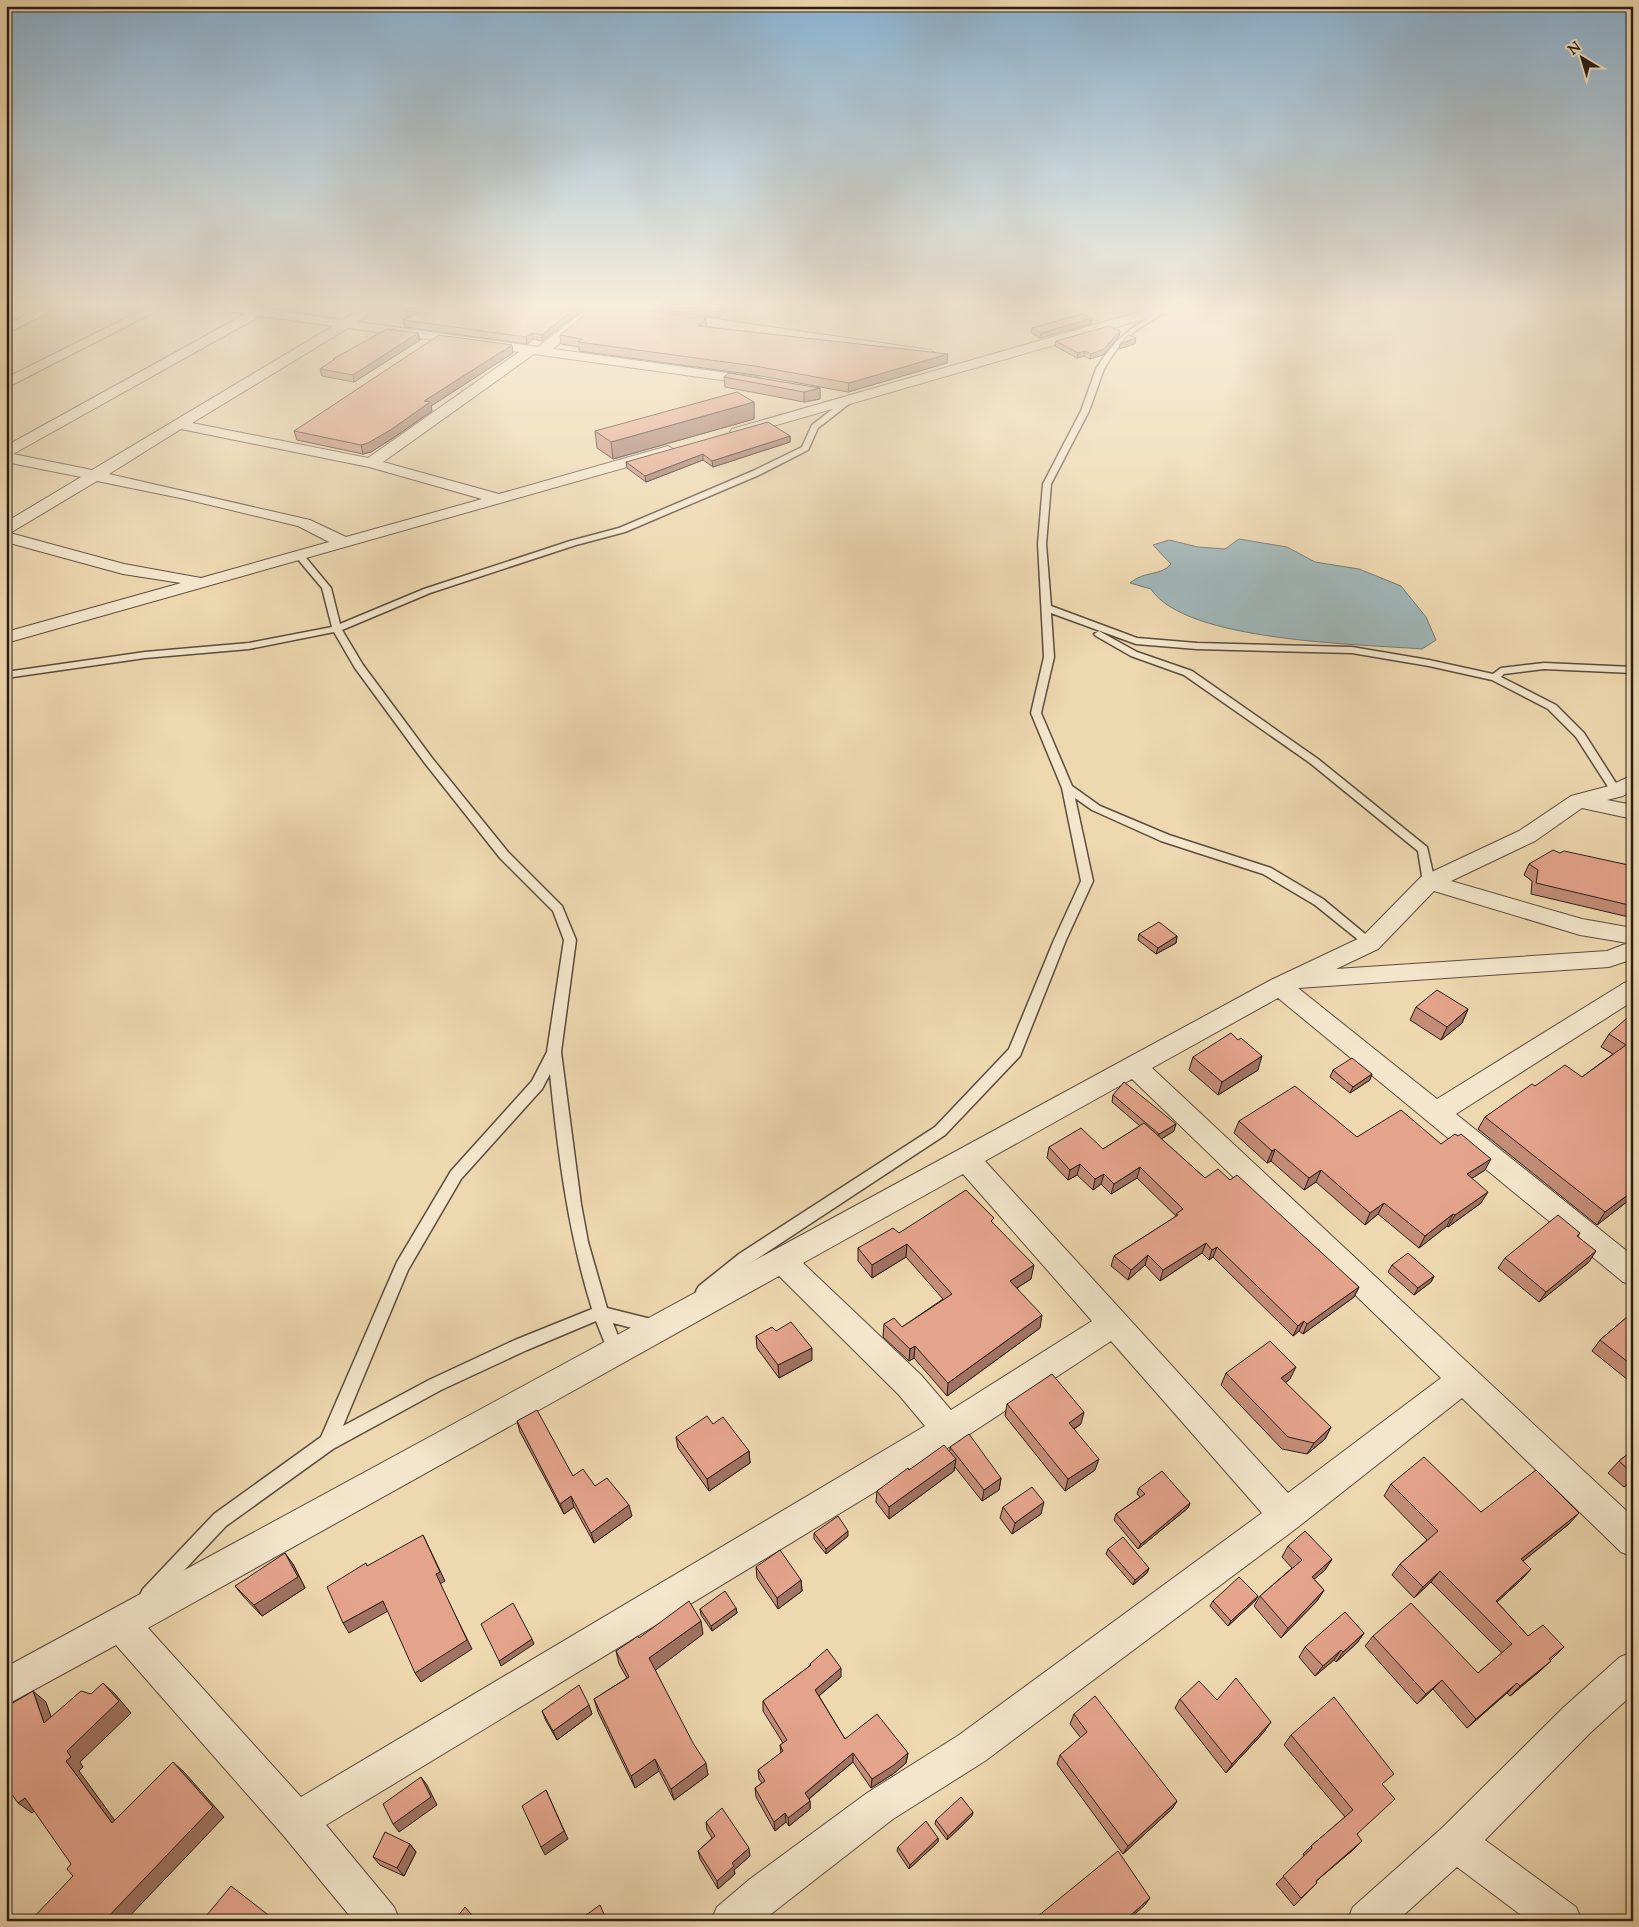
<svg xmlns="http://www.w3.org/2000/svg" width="1639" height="1927" viewBox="0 0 1639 1927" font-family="'Sorts Mill Goudy',serif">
<rect width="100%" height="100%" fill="#eed8b0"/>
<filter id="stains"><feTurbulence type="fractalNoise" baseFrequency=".004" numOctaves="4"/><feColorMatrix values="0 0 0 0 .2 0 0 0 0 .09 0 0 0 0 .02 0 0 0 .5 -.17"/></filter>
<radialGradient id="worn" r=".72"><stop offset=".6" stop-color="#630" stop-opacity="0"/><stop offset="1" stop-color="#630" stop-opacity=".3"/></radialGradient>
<path fill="#a0b6b8" stroke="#707978" d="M1239,539L1287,547L1315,562L1359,569L1401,586L1426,617L1436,640L1422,649C1361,644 1185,642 1151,589L1130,583C1145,570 1160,577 1171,564L1153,545L1169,540L1198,547L1225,549Z"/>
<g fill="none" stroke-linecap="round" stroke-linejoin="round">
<g stroke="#5a4c3e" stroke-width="3">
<path id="service" d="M1164,308H1172L1138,329L1122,342L1110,359L1104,369L1089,411L1051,484L1046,544L1051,606L1137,638L1197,643L1352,647L1429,660L1493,674L1501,668L1544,663L1633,667V673L1544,669L1504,674L1501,677L1556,705L1584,733L1621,791L1620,793H1612L1576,737L1548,709L1492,680L1429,666L1352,653L1197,649L1136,644L1051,613L1054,657L1041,713L1072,786L1100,806L1169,835L1271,868L1323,899L1376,943L1370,947L1366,946L1315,905L1263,874L1161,841L1092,810L1075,798L1093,881L1066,940L1020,1056L945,1135L749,1264L709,1296L704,1298L699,1296L696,1291L699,1286L739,1254L935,1127L1009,1049L1054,940L1081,881L1062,788L1031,713L1044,657L1038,544L1043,484L1081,411L1096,369L1103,358L1118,340L1134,327Z
M847,398L854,400L818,428L808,450L759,475L625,532L576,545L430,593L342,630L363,665L432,758L508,852L562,906L576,940L561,1052L581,1204L588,1242L607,1308L655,1320L661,1322L663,1327L661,1332L655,1334L613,1323L624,1351L622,1356L616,1358L610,1356L596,1321L527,1350L441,1390L333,1449L226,1526L155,1601L149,1604L143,1601L140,1595L143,1589L214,1514L321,1437L397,1262L451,1171L532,1081L547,1052L564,940L553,911L500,858L424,762L355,668L334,632L249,649L145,658L6,678V672L145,652L249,643L332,627L322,588L296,557V553H302L331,588L340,624L424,589L570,541L619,528L753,471L802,447L812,425ZM550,1074C558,1153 568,1232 592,1309L515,1340L429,1380L343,1426L408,1270L461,1179L542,1089Z
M1099,631L1137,652L1192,671L1318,759L1427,847L1435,882L1433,885L1429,886L1423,882L1418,851L1310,763L1184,675L1131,656L1096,636L1094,634Z"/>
</g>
<g stroke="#5a4c3e" stroke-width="2">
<path id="minor" d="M40,308H57L6,334V325Z
M146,308H162L6,388V378Z
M225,308H261L343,320L363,308H378L358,322L538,347L588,308H602L553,349L757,377L764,381L757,385L534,354L383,462L499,494L668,446L676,451L673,454L6,643V632L181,583L123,574L6,542V522L81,477L6,462V446L245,314L227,311ZM260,316L333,326L92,470L13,454ZM348,328L519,352L368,458L192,423ZM181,429L369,467L482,499L346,537L310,520L109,474ZM97,481L185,499L298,526L329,542L201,578L124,564L10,533Z
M605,308H640L930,350L937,354L930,358L611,312Z
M1153,308H1174L1172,311L742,435L737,436L730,432L732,429Z
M1633,775V790L1623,796L1607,800L1633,805V819L1582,808L1535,841L1451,881L1582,919L1633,928V959L1609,967L1298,988L1437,1099L1624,983L1633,980V1001L1456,1114L1633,1256V1285L1623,1282L1278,998L1152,1068L1633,1517V1557L1621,1552L1462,1398L1298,1527L985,1761L893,1819L762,1921H711L717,1907L750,1879L867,1793L959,1735L1262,1513L1111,1341L959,1441L326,1825L394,1907L400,1921H354L283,1835L116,1645L6,1705V1667L1271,980L1362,937L1421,877L1519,831L1571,796L1609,786ZM1434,891L1580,935L1628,943L1607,951L1336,969L1378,949ZM1132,1079L1441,1378L1288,1493L985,1161ZM963,1174L1092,1321L951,1410L921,1375L803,1263ZM779,1276L899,1395L925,1426L301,1797L148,1628Z
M1633,1652V1694L1590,1733L1485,1840L1576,1907L1582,1921H1529L1457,1867L1397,1921H1347L1353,1907L1442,1828L1564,1707L1620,1657Z"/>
</g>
<use href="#service" fill="#f4e6cc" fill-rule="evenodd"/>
<use href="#minor" fill="#f4e6cc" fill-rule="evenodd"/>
</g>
<path fill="#c48d78" stroke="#291d18" d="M407,308H585L542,341L533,339L527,344L405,327L403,320L410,317L406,316L405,310Z
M654,308H723V314L718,318Z
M1092,318L1091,324L1040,338L1031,333L1032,328Z
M707,327L947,363L848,392L755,375L579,351V347L561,344L560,335Z
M1120,331L1119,336L1103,355L1090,359L1084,356L1077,358L1055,346L1056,341Z
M418,333L420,340L354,382L322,376L320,369L334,360L333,359Z
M513,353L431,406L432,411L393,438L371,452L363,454L297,440L294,431Z
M724,377L820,388V399L804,402L725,387Z
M754,402V419L613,459L597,448L595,431Z
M790,436V442L713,467L703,460L646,482L627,468L626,462Z
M1560,853L1633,866V918L1531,894L1532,881L1524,875L1529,864Z
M1139,934L1177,936L1176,943L1156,954L1138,940Z
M1416,1007L1468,1009L1462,1023L1441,1040L1410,1020Z
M1633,1020V1197L1597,1225L1478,1129L1485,1117L1535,1086L1582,1077L1613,1054L1601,1047L1609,1034Z
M1238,1040L1258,1070L1218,1095L1189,1070L1193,1057Z
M1333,1070L1370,1080L1350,1093L1330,1077Z
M1113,1095L1174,1131L1161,1139L1205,1178L1230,1180L1359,1287L1354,1297L1303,1334L1299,1331L1293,1336L1213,1257L1209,1260L1202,1253L1160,1281L1145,1265L1128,1280L1111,1266L1114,1256L1175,1217L1176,1216L1137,1178L1111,1194L1101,1184L1093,1190L1077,1175L1068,1180L1047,1158L1049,1147L1103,1149L1140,1126L1112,1102Z
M1239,1121L1357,1137L1441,1144L1485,1170L1472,1178L1481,1203L1448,1227L1447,1226L1419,1248L1378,1214L1365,1225L1316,1182L1304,1190L1271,1161L1267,1163L1234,1133Z
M993,1223L1031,1279L1017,1288L1040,1328L947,1396L914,1358L909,1361L883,1337L884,1324L902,1327L943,1299L906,1257L872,1278L858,1261V1248L899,1233Z
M1580,1233L1578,1236L1589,1262L1539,1302L1498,1268L1505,1258Z
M1392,1265L1434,1276L1431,1282L1414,1295L1388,1272Z
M1633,1312V1384L1592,1351L1600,1340Z
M756,1336L812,1360L779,1378L757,1348Z
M1226,1373L1290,1379L1285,1383L1331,1427L1325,1439L1307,1454L1282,1449L1221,1385Z
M1007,1404L1081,1424L1074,1429L1095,1470L1065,1491L1005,1416Z
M517,1421L573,1476L595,1486L632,1516L594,1543L574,1507L564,1514L520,1432Z
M713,1424L749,1451L750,1463L709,1491L678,1448L676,1437Z
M950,1447L1001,1478L999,1490L982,1501L955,1467L954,1471L889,1519L876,1502L877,1491L909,1470L950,1451Z
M1633,1450V1480L1624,1487L1608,1473L1619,1461Z
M1391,1484L1481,1512L1569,1524L1523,1561L1531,1569L1521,1580L1497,1602L1528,1636L1564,1647L1540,1671L1510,1696L1507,1693L1467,1728L1433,1689L1417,1704L1365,1646L1373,1636L1478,1673L1502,1653L1431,1582L1414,1598L1392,1575L1400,1564L1427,1540L1384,1496Z
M1139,1488L1190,1503L1188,1508L1138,1549L1114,1520L1116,1514L1140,1497L1137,1494Z
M1003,1507L1041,1514L1012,1534L1000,1518Z
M814,1533L848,1536L826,1554L814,1539Z
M1288,1546L1332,1559L1325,1570L1314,1579L1324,1590L1317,1601L1281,1638L1254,1606L1260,1596L1292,1568L1282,1557Z
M1108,1549L1149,1568L1147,1573L1133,1585L1106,1554Z
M293,1564L305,1588L262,1616L243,1596L235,1586Z
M756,1567L801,1580L802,1591L778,1609L757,1578Z
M1258,1596L1255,1601L1228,1626L1210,1606L1213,1601Z
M736,1608L737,1613L712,1631L701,1615L700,1609Z
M1364,1633L1357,1643L1336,1662L1334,1660L1315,1676L1299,1657L1305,1647Z
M703,1634L655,1670L708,1775L674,1800L659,1771L635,1788L598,1712L594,1699L627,1678L619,1664L616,1651L639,1638Z
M810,1664L841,1677L819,1696L845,1739L908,1753L906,1763L893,1774L871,1788L853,1762L809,1799L810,1801V1809L789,1826L786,1822L775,1831L756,1797L755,1788L762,1783L759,1779L758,1770L781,1753L780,1745L783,1743L763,1711V1701L810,1666Z
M1180,1699L1217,1700L1264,1732L1226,1773L1175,1708Z
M589,1705L592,1714L557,1740L546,1721L542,1711Z
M1074,1714L1177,1801L1172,1809L1123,1854L1057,1764L1060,1755L1081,1738L1070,1724Z
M1291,1735L1383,1785L1357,1835L1354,1849L1316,1881L1317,1883L1294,1906L1276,1884L1304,1856L1303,1854L1311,1846L1345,1817L1284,1745Z
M972,1816L947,1840L935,1824L936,1820Z
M706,1822L750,1856L734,1870L735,1874L718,1889L700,1859L698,1851L712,1838L707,1830Z
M938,1838V1842L909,1869L897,1851L898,1847Z
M410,1844L416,1852L404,1876L380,1865L373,1857Z"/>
<path fill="#a07362" stroke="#291d18" d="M576,308H585L542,341V335Z
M722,308H723V314L718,318V312Z
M1092,318L1091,324L1040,338L1041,333Z
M706,319L707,328L698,326Z
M1120,331L1119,336L1103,355L1090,359L1091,354Z
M418,333L420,340L354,382L353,375Z
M532,333L533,339L527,344L526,337Z
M1136,338L1135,344L1119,349L1120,344Z
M512,345L513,353L431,406L432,411L393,438L371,452L363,454L361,445L424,401Z
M1085,351L1084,356L1077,358L1078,353Z
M948,354L947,363L848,392L849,383Z
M820,388V399L804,402V392Z
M754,402V419L613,459L611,442Z
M790,436V442L713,467L712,461Z
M703,454V460L646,482L645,476Z
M1177,936L1176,943L1156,954L1158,948Z
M1468,1009L1462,1023L1441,1040L1447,1027Z
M1262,1056L1258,1070L1218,1095L1222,1082Z
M1372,1074L1370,1080L1350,1093L1353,1087Z
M1176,1124L1174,1131L1158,1141L1159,1134Z
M1275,1149L1271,1161L1267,1163L1272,1151Z
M1491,1159L1485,1170L1460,1186L1467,1174Z
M1080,1164L1077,1175L1068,1180L1070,1170Z
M1140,1167L1137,1178L1111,1194L1114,1184Z
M1321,1170L1316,1182L1304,1190L1309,1178Z
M1104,1174L1101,1184L1093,1190L1095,1179Z
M1633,1191V1197L1597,1225L1605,1212Z
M1488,1192L1481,1203L1448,1227L1455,1215Z
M1384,1203L1378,1214L1365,1225L1370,1213Z
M1453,1214L1447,1226L1419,1248L1425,1236Z
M1206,1243L1202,1253L1160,1281L1163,1270Z
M907,1244L906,1257L872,1278V1265Z
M1217,1247L1213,1257L1209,1260L1212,1250Z
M1596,1251L1589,1262L1539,1302L1546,1292Z
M1148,1255L1145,1265L1128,1280L1131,1270Z
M1034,1265L1031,1279L1007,1294L1010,1281Z
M1434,1276L1431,1282L1414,1295L1418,1288Z
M1359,1287L1354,1297L1303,1334L1307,1324Z
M1042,1315L1040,1328L947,1396L948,1383Z
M1304,1321L1299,1331L1293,1336L1298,1326Z
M915,1346L914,1358L909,1361L910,1349Z
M812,1348V1360L779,1378L778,1365Z
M1296,1367L1290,1379L1275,1390L1281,1378Z
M1084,1412L1081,1424L1065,1434L1069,1423Z
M1331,1427L1325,1439L1307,1454L1314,1443Z
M749,1451L750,1463L709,1491L707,1479Z
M956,1459L954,1471L889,1519V1507Z
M1099,1459L1095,1470L1065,1491L1068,1479Z
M1001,1478L999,1490L982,1501L984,1490Z
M1633,1478V1480L1624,1487Z
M571,1496L574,1507L564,1514L560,1504Z
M1044,1502L1041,1514L1012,1534L1015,1523Z
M1190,1503L1188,1508L1138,1549L1141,1544Z
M629,1505L632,1516L594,1543L591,1533Z
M1579,1513L1569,1524L1512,1570L1521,1559Z
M848,1531V1536L826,1554V1549Z
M423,1535L445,1581L440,1584L472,1649L421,1682L415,1673L436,1574Z
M285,1553L293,1564L305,1588L262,1616L254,1605Z
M1332,1559L1325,1570L1305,1587L1312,1577Z
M1149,1568L1147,1573L1133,1585L1135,1580Z
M1531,1569L1521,1580L1486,1612L1496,1601Z
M1440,1571L1431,1582L1414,1598L1423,1587Z
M801,1580L802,1591L778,1609L777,1598Z
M1324,1590L1317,1601L1281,1638L1288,1628Z
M1258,1596L1255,1601L1228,1626L1231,1621Z
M383,1601L388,1611L349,1633L343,1623Z
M736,1608L737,1613L712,1631L711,1626Z
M701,1621L703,1634L653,1672L649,1658Z
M1364,1633L1357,1643L1336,1662L1343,1652Z
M532,1639L534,1644L501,1666L499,1661Z
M1341,1650L1334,1660L1315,1676L1323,1666Z
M1551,1661L1540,1671L1510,1696L1520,1686Z
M841,1668V1677L815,1699V1690Z
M1442,1680L1433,1689L1417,1704L1426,1694Z
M103,1683L115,1694L131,1713L80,1762L83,1767L79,1771L124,1833L112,1823L66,1761L67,1751Z
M1517,1683L1507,1693L1467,1728L1476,1719Z
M33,1691L46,1702L57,1734L44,1723Z
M589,1705L592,1714L557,1740L553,1731Z
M1271,1722L1264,1732L1226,1773L1232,1764Z
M853,1753V1762L805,1802V1793Z
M908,1753L906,1763L893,1774L871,1788L872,1779Z
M655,1759L659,1771L635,1788L631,1776Z
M173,1762L184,1772L224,1817L125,1921H104Z
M706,1763L708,1775L674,1800L671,1789Z
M421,1777L427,1785L437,1805L399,1832L393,1824Z
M546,1790L568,1839L545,1855L541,1847Z
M25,1798L38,1807L32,1813L18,1803Z
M810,1801V1809L789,1826L788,1818Z
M1177,1801L1172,1809L1123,1854L1128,1846Z
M973,1812L972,1816L947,1840L948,1836Z
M785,1813L786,1822L775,1831L774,1822Z
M938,1838V1842L909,1869L910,1865Z
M1362,1841L1354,1849L1308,1888L1316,1881Z
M410,1844L416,1852L404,1876L397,1868Z
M749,1848L750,1856L734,1870L735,1874L718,1889L717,1881L732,1863Z
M1150,1898L1145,1905L1127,1921H1124Z"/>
<path fill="#e4a48c" stroke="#291d18" d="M407,308H576L542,335L532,333L526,337L403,320L419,312L405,310Z
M593,308H631L706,319L698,326L948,354L849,383L755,366L578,342L582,339L560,335Z
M695,308H722L718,312Z
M1082,314L1092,318L1041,333L1032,328Z
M1109,326L1120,331L1104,349L1091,354L1085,351L1078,353L1056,341Z
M387,329L418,333L353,375L320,369L335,359H333Z
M439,335L512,345L424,401L430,402L392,429L368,443L361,445L294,431Z
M1128,335L1136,338L1120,344Z
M729,373L820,388L804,392L724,377Z
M737,392L754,402L611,442L595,431Z
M768,422L790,436L712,461L703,454L645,476L626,462Z
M1553,850L1560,853L1564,851L1633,866V906L1536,883L1538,870L1529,864Z
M1159,922L1177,936L1158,948L1139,934Z
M1437,990L1468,1009L1447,1027L1416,1007Z
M1627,1018L1631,1021L1633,1020V1191L1605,1212L1485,1117L1532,1084L1535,1086L1565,1065L1582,1077L1626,1045L1609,1034Z
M1231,1033L1238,1040L1241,1038L1262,1056L1222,1082L1193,1057Z
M1352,1058L1372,1074L1353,1087L1333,1070Z
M1124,1082L1176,1124L1159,1134L1113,1095Z
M1295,1086L1357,1137L1401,1110L1441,1144L1455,1134L1458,1136L1461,1134L1491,1159L1467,1174L1488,1192L1455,1215L1453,1214L1425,1236L1384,1203L1370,1213L1321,1170L1309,1178L1275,1149L1272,1151L1239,1121Z
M1144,1123L1205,1178L1218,1169L1230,1180L1237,1175L1359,1287L1307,1324L1304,1321L1298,1326L1217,1247L1212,1250L1206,1243L1163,1270L1148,1255L1131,1270L1114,1256L1178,1215L1176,1214L1183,1209L1140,1167L1114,1184L1104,1174L1095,1179L1080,1164L1070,1170L1049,1147L1081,1128L1103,1149Z
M966,1190L994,1218L991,1221L1034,1265L1010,1281L1042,1315L948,1383L915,1346L910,1349L884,1324L894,1318L902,1327L952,1294L907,1244L872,1265L858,1248L893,1228L899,1233Z
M1558,1215L1580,1233L1577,1236L1596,1251L1546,1292L1505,1258Z
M1408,1253L1434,1276L1418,1288L1392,1265Z
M1633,1312V1366L1600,1340Z
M791,1322L812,1348L778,1365L756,1336L772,1327L776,1331Z
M1270,1341L1296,1367L1281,1378L1331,1427L1314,1443L1288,1437L1226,1373Z
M1052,1374L1084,1412L1069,1423L1099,1459L1068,1479L1007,1404Z
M537,1410L573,1476L583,1469L595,1486L607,1478L629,1505L591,1533L571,1496L560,1504L517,1421Z
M707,1416L713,1424L723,1417L749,1451L707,1479L676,1437Z
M969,1434L1001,1478L984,1490L950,1447Z
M944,1445L956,1459L889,1507L877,1491L908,1468L909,1470Z
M1633,1450V1474L1619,1461Z
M1424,1457L1481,1512L1536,1470L1579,1513L1521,1559L1531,1569L1496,1601L1528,1636L1543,1625L1564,1647L1549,1659L1551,1661L1520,1686L1517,1683L1476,1719L1442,1680L1426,1694L1373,1636L1411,1603L1478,1673L1512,1644L1440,1571L1423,1587L1400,1564L1438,1531L1391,1484Z
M1162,1471L1190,1503L1141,1544L1116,1514L1145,1494L1139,1488Z
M1032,1487L1044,1502L1015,1523L1003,1507Z
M838,1516L848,1531L826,1549L814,1533Z
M1305,1531L1332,1559L1312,1577L1324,1590L1288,1628L1260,1596L1302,1560L1288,1546Z
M423,1535L440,1572L436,1574L467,1640L415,1673L383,1601L343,1623L327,1587L366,1563L367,1566Z
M1123,1537L1149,1568L1135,1580L1108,1549Z
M780,1550L801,1580L777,1598L756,1567Z
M285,1553L298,1577L254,1605L235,1586Z
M1239,1577L1258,1596L1231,1621L1213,1601Z
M725,1591L736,1608L711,1626L700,1609Z
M689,1601L701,1621L649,1658L693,1743L706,1763L671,1789L655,1759L631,1776L594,1699L629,1677L616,1651L638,1636L639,1638Z
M513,1603L532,1639L499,1661L481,1624Z
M1345,1612L1364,1633L1343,1652L1341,1650L1323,1666L1305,1647Z
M827,1649L841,1668L815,1690L845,1739L877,1714L908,1753L894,1765L872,1779L853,1753L805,1793L810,1801L788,1818L785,1813L774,1822L755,1788L765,1781L758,1770L783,1751L780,1745L787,1740L763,1701L811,1665L810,1664Z
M1236,1678L1271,1722L1232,1764L1180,1699L1199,1681L1217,1700Z
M103,1683L119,1701L67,1751L71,1757L66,1761L112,1823L173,1762L213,1807L104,1921H30L73,1876L67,1869L71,1864L25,1798L18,1803L6,1786V1744L8,1743L6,1737V1707L33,1691L44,1723L81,1691L91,1694Z
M579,1685L589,1705L553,1731L542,1711Z
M1095,1696L1177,1801L1128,1846L1060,1755L1087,1732L1074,1714Z
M1334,1697L1394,1774L1382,1784L1395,1799L1357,1834L1362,1841L1316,1881L1317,1883L1301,1898L1283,1876L1312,1848L1311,1846L1353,1810L1291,1735Z
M421,1777L431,1797L393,1824L383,1804Z
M546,1790L564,1831L541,1847L522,1806Z
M961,1797L973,1812L948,1836L936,1820Z
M722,1808L749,1848L732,1863L734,1866L717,1881L698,1851L715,1836L706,1822Z
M926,1821L938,1838L910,1865L898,1847Z
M385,1832L410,1844L397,1868L373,1857Z
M1118,1851L1150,1898L1124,1921H1032Z
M231,1886L276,1921H202Z
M600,1905L607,1921H579V1920Z
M465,1907L477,1921H454Z"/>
<linearGradient id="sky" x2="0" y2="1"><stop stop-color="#8bb5d5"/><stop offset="0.53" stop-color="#f7eddb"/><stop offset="1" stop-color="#f7eddb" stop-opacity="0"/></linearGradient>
<rect width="1639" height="578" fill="url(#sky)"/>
<rect width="1639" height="1927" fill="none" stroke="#eed8b0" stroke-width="25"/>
<rect x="8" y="8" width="1624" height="1912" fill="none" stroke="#291d18" stroke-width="2.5"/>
<rect x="12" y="12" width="1614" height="1902" fill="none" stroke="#291d18"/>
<g transform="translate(1582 58) rotate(322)" stroke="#f4e6cc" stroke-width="4" paint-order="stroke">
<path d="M0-4L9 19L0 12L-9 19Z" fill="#291d18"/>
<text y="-8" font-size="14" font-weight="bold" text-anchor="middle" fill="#291d18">N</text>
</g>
<rect width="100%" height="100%" filter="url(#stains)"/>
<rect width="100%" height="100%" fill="url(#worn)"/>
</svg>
